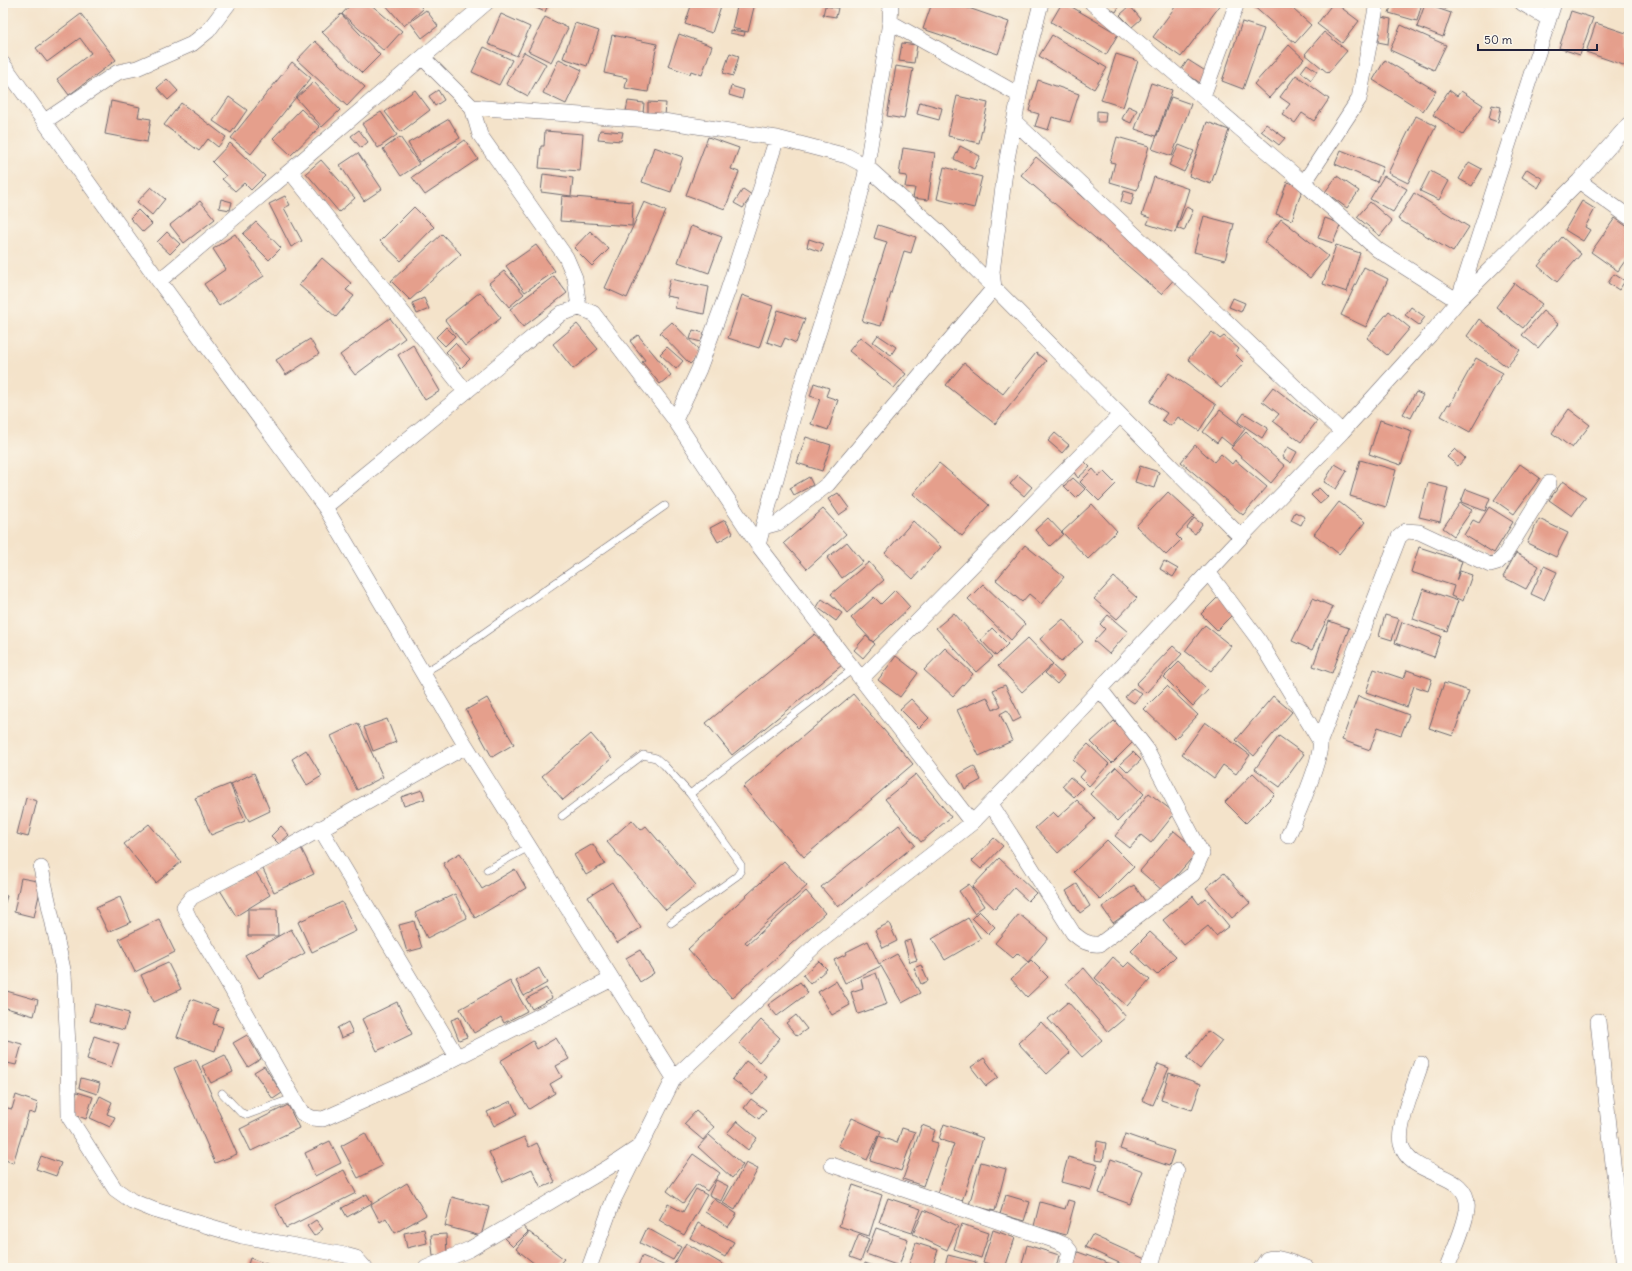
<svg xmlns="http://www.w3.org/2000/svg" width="1632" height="1271" viewBox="0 0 1632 1271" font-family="Delius,sans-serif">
<rect width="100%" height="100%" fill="#fbf7ec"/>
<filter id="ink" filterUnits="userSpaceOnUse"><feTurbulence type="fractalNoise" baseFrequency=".025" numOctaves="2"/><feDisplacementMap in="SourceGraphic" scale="8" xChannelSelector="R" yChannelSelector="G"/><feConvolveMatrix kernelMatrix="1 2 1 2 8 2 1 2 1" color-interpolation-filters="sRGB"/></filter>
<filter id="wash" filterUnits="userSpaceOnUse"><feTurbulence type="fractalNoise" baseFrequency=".012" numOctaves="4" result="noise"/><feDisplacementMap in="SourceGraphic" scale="16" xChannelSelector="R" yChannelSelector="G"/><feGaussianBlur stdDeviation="0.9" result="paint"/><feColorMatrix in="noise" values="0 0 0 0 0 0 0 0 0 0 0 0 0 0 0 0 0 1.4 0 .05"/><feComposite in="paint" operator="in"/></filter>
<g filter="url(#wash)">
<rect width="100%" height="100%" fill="#f4e3ca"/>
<g id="blocks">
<path fill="#e59f8c" d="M352,3H369L402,31L384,51L342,14Z
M384,3H417L423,9L404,26Z
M525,3H549L545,12Z
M692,3H722L712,33L685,24Z
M738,3H755L748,32L732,28Z
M932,3H954L1009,22L998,54L923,29Z
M1062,3H1065L1118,34L1106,55L1051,22Z
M1100,3H1121L1116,12Z
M1178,3H1222L1181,57L1153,37Z
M1253,3H1286L1311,25L1295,43L1251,4Z
M1333,3H1335L1359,21L1342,43L1317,24Z
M1392,3H1422L1417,21L1389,13Z
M1429,3H1447L1446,9Z
M1425,4L1451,13L1443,37L1417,27Z
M825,6L838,8L836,17L823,15Z
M1130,6L1141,19L1132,27L1120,15Z
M426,10L438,26L422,38L410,22Z
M1571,11L1593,18L1580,55L1559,48Z
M81,14L116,60L69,95L57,79L91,53L80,38L47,62L36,48Z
M341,14L380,55L362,73L322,32Z
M501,14L530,27L517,56L488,44Z
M545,17L568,28L551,62L528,51Z
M1381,17L1391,19L1388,44L1378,42Z
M1242,22L1264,29L1243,89L1222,81Z
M575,23L599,31L587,66L563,58Z
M1596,23L1629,34V67L1586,52Z
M1401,25L1446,45L1434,70L1390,50Z
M730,30L745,32L744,36L730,33Z
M1324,32L1347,51L1328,73L1305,54Z
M679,34L712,46L702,75L691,71L690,74L668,66Z
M612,35L657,44L648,92L625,88L627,78L604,73Z
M1052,35L1107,68L1094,89L1039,56Z
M315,41L365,87L347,106L297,60Z
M902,43L917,45L914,63L899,61Z
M1289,45L1304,59L1269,98L1254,84Z
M484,47L512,60L499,85L472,72Z
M524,52L546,64L528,96L506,84Z
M730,53L739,56L733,76L723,73Z
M1116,54L1138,61L1123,107L1101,100Z
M559,59L582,70L566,104L543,93Z
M1188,60L1207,72L1200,83L1181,70Z
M1385,60L1436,91L1423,111L1373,80Z
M292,62L311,78L251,154L231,138Z
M1307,64L1317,71L1311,80L1301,72Z
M896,66L913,69L904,119L887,116Z
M1296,75L1329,99L1314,121L1302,113L1295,123L1282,114L1290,104L1280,97Z
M167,79L178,91L168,100L157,88Z
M1038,80L1079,94L1070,122L1052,117L1048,130L1035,126L1039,114L1029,111Z
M314,82L340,110L322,127L296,98Z
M1151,83L1172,90L1156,136L1135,129Z
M731,86L744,90L742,99L729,95Z
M415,90L430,110L401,132L385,112Z
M438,90L444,100L435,106L429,96Z
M1449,90L1457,96L1461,91L1483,105L1463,135L1433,115Z
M957,96L988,103L979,143L948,136Z
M229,97L247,110L231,133L213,121Z
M1171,97L1191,104L1172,156L1152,149Z
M111,101L140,107L138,117L151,119L147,142L105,134Z
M628,101L644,103L643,113L626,111Z
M648,102L666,103L665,116L648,115Z
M920,102L942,108L939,120L917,114Z
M181,103L226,137L218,147L208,139L199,151L164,125Z
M1492,105L1501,107L1498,122L1489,119Z
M1128,106L1137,110L1131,123L1122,119Z
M301,109L320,127L291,155L273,138Z
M1097,111L1106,112L1105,122H1097Z
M381,112L397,135L378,148L362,124Z
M1416,116L1436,126L1408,183L1388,173Z
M449,119L460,138L419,162L408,143Z
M1207,122L1229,130L1211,184L1189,176Z
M1266,124L1285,138L1279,145L1261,131Z
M359,130L368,142L361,148L351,136Z
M600,130L623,132L621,141L598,139Z
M545,131L583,134L580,171L539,168L541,146H544Z
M400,137L419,164L401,176L383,149Z
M708,137L739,148L731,169L739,172L725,209L686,195Z
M1117,137L1149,146L1137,190L1110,182L1115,163L1110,162Z
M465,140L478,159L425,195L412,177Z
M230,143L265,176L251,190L244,183L235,191L222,179L226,176L212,162Z
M1179,145L1194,151L1184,172L1169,165Z
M960,146L980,156L974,169L954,159Z
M654,147L683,157L671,192L642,182Z
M903,148L935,153L928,200L913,198L915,188L905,187L907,176L899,175Z
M1341,150L1383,167L1377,182L1335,164Z
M358,153L382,189L364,201L340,165Z
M1036,157L1177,276L1161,294L1021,175Z
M321,160L355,198L339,212L306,173Z
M1469,162L1482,169L1472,186L1459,179Z
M944,167L982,177L974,208L937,199Z
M1527,169L1543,179L1538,188L1522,177Z
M1430,171L1449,181L1439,200L1420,191Z
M543,174L573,178L571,196L541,192Z
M1337,176L1359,191L1347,208L1325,192Z
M1384,176L1407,189L1393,212L1370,199Z
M1154,177L1189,189L1175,233L1147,224L1150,218L1142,215Z
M1287,182L1303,187L1292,220L1276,214Z
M151,187L165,199L152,215L137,202Z
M743,189L752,195L743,208L734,203Z
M1124,191L1134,194L1131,205L1121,202Z
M1414,193L1469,227L1453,252L1398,219Z
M285,196L290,205L284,208L302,241L291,247L269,204Z
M562,196L633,202L632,226L560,221Z
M221,199L232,202L230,210L219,208Z
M200,201L215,219L184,243L170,225Z
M1582,201L1595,209L1585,227L1590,230L1583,241L1565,230Z
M644,202L666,211L627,298L605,288Z
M1370,202L1392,221L1380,236L1357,217Z
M414,207L434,227L401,261L380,241Z
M1186,207L1193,210L1184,231L1177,228Z
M138,210L152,224L143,232L130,218Z
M1204,216L1234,224L1225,260L1194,252Z
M1325,218L1341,224L1333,243L1318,238Z
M1615,218L1629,228V255L1618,271L1591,252Z
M1281,219L1328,256L1310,278L1264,242Z
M256,222L281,248L269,260L243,234Z
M878,225L916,237L911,253L904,251L881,326L862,321L887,242L874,238Z
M691,226L722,237L709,273L678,262Z
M590,231L609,249L592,266L574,248Z
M167,232L180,244L170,254L157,242Z
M235,234L264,276L219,306L204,284L226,269L213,249Z
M442,234L461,254L410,300L391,281Z
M1562,237L1581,254L1557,282L1538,266Z
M809,239L824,244L821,252L807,247Z
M536,245L555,271L525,292L506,266Z
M1336,245L1360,253L1347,292L1323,284Z
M322,258L352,284L346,290L354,296L336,317L299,285Z
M1364,267L1388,279L1366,327L1341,315Z
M504,271L524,294L509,307L489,283Z
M1614,274L1625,281L1619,290L1608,283Z
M554,276L567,293L523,327L510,309Z
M670,279L709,287L704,314L675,308L677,298L666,296Z
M1514,283L1542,304L1523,328L1496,307Z
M480,292L501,318L465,346L445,320Z
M742,295L773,306L759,348L728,338Z
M424,298L429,309L417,314L412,303Z
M1233,298L1245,303L1241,312L1229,307Z
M1411,307L1425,317L1419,325L1405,315Z
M778,310L805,319L796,343L785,338L781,347L767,342Z
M1389,311L1410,328L1387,355L1367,338Z
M1543,311L1558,324L1538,348L1522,335Z
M390,318L405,338L355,375L340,355Z
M1479,319L1520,350L1507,367L1467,336Z
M672,322L702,353L690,364L660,333Z
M577,324L598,349L573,369L553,344Z
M446,327L455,336L445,346L436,337Z
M693,330L704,333L701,342L690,339Z
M1212,332L1220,339L1224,336L1239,349L1235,354L1244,363L1221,388L1188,359Z
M638,335L671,375L660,384L642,362L645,360L630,341Z
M878,335L896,347L891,355L873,342Z
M860,337L906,374L894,388L849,351Z
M310,339L319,354L286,375L276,360Z
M455,343L470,359L461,368L446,352Z
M413,345L440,391L425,400L398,355Z
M667,347L683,361L676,369L660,354Z
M1036,353L1046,361L995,424L946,385L964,363L1003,394Z
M1476,358L1503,373L1470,432L1441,416L1448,404L1450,405Z
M1169,373L1216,405L1199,431L1178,417L1171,426L1162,420L1167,413L1150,402Z
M814,383L829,388L826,396L838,400L828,430L811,424L820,399L810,396Z
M1273,387L1317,421L1301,442L1273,421L1279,414L1262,401Z
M1416,392L1423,395L1411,418L1403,414Z
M1569,409L1590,425L1572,448L1552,433Z
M1220,410L1245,429L1232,446L1221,437L1217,443L1203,432Z
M1244,413L1268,428L1262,438L1238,422Z
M1380,420L1412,431L1401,465L1369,454Z
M1246,432L1285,466L1271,483L1231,448Z
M1055,433L1069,445L1062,453L1048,441Z
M806,437L831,445L822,471L797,463Z
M1195,445L1214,462L1221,454L1232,464L1235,460L1267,487L1243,515L1181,462Z
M1288,447L1297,452L1291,463L1282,457Z
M1455,449L1465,458L1458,466L1447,457Z
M1360,460L1396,470L1386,507L1350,496Z
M1084,461L1090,467L1078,478L1073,471Z
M939,463L989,505L962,536L913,494Z
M1335,464L1347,471L1336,489L1324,482Z
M1520,464L1540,478L1514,514L1494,500Z
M1140,466L1159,472L1154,488L1135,482Z
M1093,469L1099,476L1104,472L1116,484L1099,501L1080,482Z
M1018,475L1032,487L1024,496L1010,484Z
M809,477L813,485L794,495L790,488Z
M1073,478L1085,489L1076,498L1064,486Z
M1563,481L1586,497L1572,516L1549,500Z
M1428,483L1448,488L1440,522L1419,517Z
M1319,488L1328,497L1320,504L1311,495Z
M1466,489L1490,498L1485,511L1461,502Z
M1168,492L1194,516L1176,535L1181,540L1166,555L1136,526Z
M838,493L849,508L839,515L828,499Z
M1339,502L1365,522L1339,554L1314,534Z
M1460,503L1472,510L1454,536L1443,528Z
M1092,504L1117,531L1088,559L1062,532Z
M1489,507L1513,522L1494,553L1464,535L1473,520L1479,523Z
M823,509L846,534L807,569L784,543Z
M1295,512L1305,517L1301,525L1291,520Z
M1048,518L1063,534L1050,546L1035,530Z
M1194,518L1202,524L1195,534L1187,528Z
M1539,519L1568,533L1556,557L1527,543Z
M725,520L733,533L718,542L710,528Z
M913,521L941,547L913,579L885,553Z
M847,542L863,562L842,578L827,558Z
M1025,545L1064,577L1041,604L1029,594L1022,602L996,580Z
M1419,547L1462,561L1456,581L1460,571L1472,575L1463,601L1451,596L1454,586L1411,572Z
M1516,553L1539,566L1526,589L1503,577Z
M1164,561L1178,569L1173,577L1160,569Z
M869,562L884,580L847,613L831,594Z
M1544,566L1557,572L1544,600L1531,594Z
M1114,577L1137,598L1117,619L1094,599Z
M983,584L1025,624L1011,640L968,599Z
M1423,589L1458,601L1447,631L1413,619Z
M895,590L910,607L873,642L851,618L874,597L881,604Z
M1218,597L1234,613L1217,630L1201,614Z
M1313,598L1333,607L1312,650L1292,641Z
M822,599L842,613L836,621L817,607Z
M954,613L993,657L976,672L936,628Z
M1108,615L1128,632L1109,654L1094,641L1105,629L1100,624Z
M1385,615L1399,619L1392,640L1379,636Z
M1063,619L1083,642L1061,662L1040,639Z
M1329,621L1349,628L1332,673L1313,666Z
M1402,622L1441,636L1434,657L1395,643Z
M1205,625L1231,646L1211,671L1185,651Z
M992,628L1008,644L996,656L981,640Z
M815,634L842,665L732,755L706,723Z
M866,636L875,644L863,658L854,650Z
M1028,638L1053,664L1022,692L998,666Z
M1173,646L1182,654L1146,693L1136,684Z
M945,648L973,674L953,696L924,670Z
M896,656L918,673L900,697L878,680Z
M1179,662L1208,690L1193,706L1164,677Z
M1052,665L1064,676L1057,684L1045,673Z
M1374,669L1404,679L1407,670L1432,679L1428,691L1414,686L1407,707L1366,692Z
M1444,683L1469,691L1453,736L1429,728Z
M1005,685L1021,718L1013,722L1007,710L1000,714L1012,741L979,756L957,710L987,697L993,710L1001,706L993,690Z
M1167,686L1198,715L1175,739L1144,709Z
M1133,688L1142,694L1134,703L1125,697Z
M853,694L913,764L804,857L743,787Z
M1273,696L1292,712L1254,756L1236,740Z
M1358,696L1409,715L1401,735L1378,727L1370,750L1342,740Z
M487,698L514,744L492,757L466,710Z
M911,699L929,718L919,728L900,709Z
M387,719L396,742L373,751L364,727Z
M1114,721L1134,741L1112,763L1091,742Z
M1205,722L1250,755L1236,774L1223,765L1214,778L1182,754Z
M358,723L383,777L357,790L331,736Z
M591,734L612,758L563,800L542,776Z
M1279,736L1304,754L1280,787L1255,769Z
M1088,744L1109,764L1089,786L1080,777L1085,771L1073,760Z
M306,750L322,776L307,785L292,759Z
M1133,752L1141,760L1128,772L1120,764Z
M974,766L981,780L965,789L958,775Z
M1116,767L1144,794L1118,821L1090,794Z
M254,773L270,811L249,821L231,784Z
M1253,773L1275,794L1246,823L1225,802Z
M916,774L951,817L921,842L885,799Z
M1070,777L1083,788L1074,797L1062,786Z
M230,784L245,821L211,835L195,798Z
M422,790L425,799L404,806L401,797Z
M1149,793L1175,813L1151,843L1141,835L1130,848L1115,836Z
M26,798L37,801L28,837L17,834Z
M1077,800L1095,819L1058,853L1035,828L1053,812L1058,817Z
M632,820L641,830L646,826L696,885L666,910L607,842Z
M149,824L181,862L156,883L124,844Z
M899,825L915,845L838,907L821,887Z
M281,826L289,835L279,844L271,836Z
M1174,831L1198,851L1163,891L1140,871Z
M994,838L1003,846L981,869L972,861Z
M1107,840L1134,867L1101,900L1074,872Z
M593,844L605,864L586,875L574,855Z
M301,848L314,874L274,892L262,867Z
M460,853L482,889L515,869L526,888L475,918L443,863Z
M999,858L1036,893L1028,901L1014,888L995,909L972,887Z
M784,861L807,886L745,942L747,945L806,891L825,913L732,998L688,949Z
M254,869L270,895L236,916L220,890Z
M1224,873L1250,903L1232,918L1206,888Z
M21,878L42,882L34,917L14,912Z
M612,882L641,928L617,943L588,897Z
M969,884L984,906L974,913L959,891Z
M1077,884L1090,906L1080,913L1066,891Z
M1134,885L1145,901L1113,923L1102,907Z
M455,894L467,918L427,938L415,913Z
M3,895L7,896L3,908Z
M1193,896L1199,904L1206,898L1229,926L1216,936L1208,926L1184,945L1163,920Z
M120,897L131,922L108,932L96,908Z
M342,902L356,931L312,952L298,922Z
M248,909H277L278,936H248Z
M979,911L995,927L988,934L972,918Z
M1019,914L1048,938L1028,962L1018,953L1013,958L995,943Z
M968,918L981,939L945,960L932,939Z
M159,919L175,952L135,972L119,939Z
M414,921L422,948L407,952L399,925Z
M889,923L897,941L883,948L875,930Z
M291,929L305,953L259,978L245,955Z
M1150,932L1176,956L1157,975L1131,951Z
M910,940L917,960L910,962L904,942Z
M868,941L879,964L897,954L920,993L902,1003L881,966L845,983L834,960L847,954L846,952Z
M640,950L654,973L640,982L626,958Z
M1113,957L1124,967L1129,962L1150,980L1127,1006L1095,978Z
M1031,960L1048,977L1027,997L1011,979Z
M819,961L827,969L810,984L803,975Z
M168,963L181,989L154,1002L141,975Z
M921,965L928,981L921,984L914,968Z
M539,968L547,983L524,996L516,981Z
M1084,968L1126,1017L1108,1032L1066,983Z
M876,973L887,1004L858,1014L851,992L863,988L861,979Z
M510,981L527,1011L504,1023L501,1017L474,1033L460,1009Z
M836,981L850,1005L832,1015L818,992Z
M800,982L808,993L777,1016L768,1005Z
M546,988L552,998L532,1009L526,999Z
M3,990L38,1000L34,1016L3,1007Z
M191,999L218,1009L213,1024L223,1027L215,1051L177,1037Z
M397,1002L412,1034L377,1051L362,1019Z
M1068,1002L1102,1040L1082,1057L1048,1019Z
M95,1004L129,1013L124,1030L90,1021Z
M796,1015L807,1029L797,1036L786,1023Z
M459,1017L467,1037L459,1040L451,1020Z
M761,1020L780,1038L759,1062L739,1044Z
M348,1022L353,1033L341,1038L337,1028Z
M1041,1022L1070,1053L1047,1074L1018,1043Z
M1208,1031L1222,1041L1200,1069L1187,1058Z
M247,1035L261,1059L248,1067L233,1043Z
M94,1036L119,1044L111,1067L87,1059Z
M556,1038L569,1059L556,1066L562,1077L550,1084L555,1093L529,1109L500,1061L533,1041L537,1049Z
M3,1039L22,1044L16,1065L3,1062Z
M225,1055L233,1072L211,1083L202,1066Z
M984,1058L998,1077L986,1086L971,1067Z
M196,1059L237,1154L215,1163L174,1068Z
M746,1061L767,1077L753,1095L732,1079Z
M1158,1064L1169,1068L1153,1105L1142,1100Z
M264,1066L282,1093L273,1099L254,1072Z
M1169,1073L1201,1084L1192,1110L1161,1100Z
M81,1078L100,1083L97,1094L79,1088Z
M77,1092L93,1097L86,1119L70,1113Z
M16,1095L38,1103L35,1114L29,1112L13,1163L3,1159V1124L5,1118L3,1117V1107L12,1109Z
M100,1096L112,1102L107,1114L115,1117L110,1127L90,1118Z
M751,1099L766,1110L759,1119L744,1108Z
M511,1101L517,1114L494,1126L487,1112Z
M288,1105L299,1128L251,1151L240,1129Z
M696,1111L714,1127L703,1140L684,1124Z
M852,1118L881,1131L867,1160L838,1146Z
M737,1121L757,1138L748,1150L727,1133Z
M944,1124L983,1138L962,1201L937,1193L954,1144L939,1139Z
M922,1125L935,1130L931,1141L938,1143L923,1186L903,1179Z
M902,1128L915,1132L901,1171L870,1161L879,1136L897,1143Z
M365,1133L382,1166L358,1178L341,1146Z
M1125,1134L1174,1151L1169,1166L1120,1149Z
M709,1135L743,1165L732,1178L698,1147Z
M524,1137L529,1147L537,1143L555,1182L541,1188L532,1169L503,1182L489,1152Z
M330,1141L341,1163L315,1176L305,1153Z
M1097,1141L1106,1143L1103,1161L1095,1160Z
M693,1154L720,1173L707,1191L697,1184L683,1203L667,1191Z
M41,1156L61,1163L56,1176L36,1169Z
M1068,1157L1098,1165L1091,1190L1061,1182Z
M1111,1159L1143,1171L1130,1204L1099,1193Z
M981,1162L1006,1169L995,1211L969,1205Z
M746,1163L758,1169L735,1210L723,1203Z
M344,1170L356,1193L286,1228L275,1205Z
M716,1180L728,1186L721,1201L709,1195Z
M407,1183L426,1215L395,1233L386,1218L380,1222L371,1205Z
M853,1185L882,1195L869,1236L839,1226Z
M696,1189L707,1195L684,1235L659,1220L668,1204L683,1212Z
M367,1194L372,1203L347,1217L342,1208Z
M1006,1195L1030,1202L1024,1221L1000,1214Z
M452,1197L489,1207L481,1236L445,1226Z
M888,1198L921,1209L912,1233L879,1222Z
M714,1199L737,1214L728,1227L705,1212Z
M1068,1200L1075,1202L1066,1235L1034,1226L1040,1202L1065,1209Z
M924,1210L958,1226L947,1250L913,1234Z
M316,1220L323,1229L314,1236L307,1226Z
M698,1223L734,1242L725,1257L690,1238Z
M521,1224L528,1232L513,1247L505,1239Z
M962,1224L989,1233L981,1258L954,1249Z
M647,1228L681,1247L673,1260L640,1243Z
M876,1228L908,1239L899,1266L866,1254Z
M424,1229L427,1243L407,1248L404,1233Z
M993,1230L1015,1238L1005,1268H1001L983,1262Z
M529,1232L564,1259L556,1268H540L516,1249Z
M446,1234L447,1255L433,1256L431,1235Z
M859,1234L869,1239L861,1261L850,1257Z
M1092,1235L1145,1259L1140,1268H1130L1085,1247Z
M686,1243L729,1268H677L673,1266Z
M916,1243L938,1250L932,1268H908Z
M1027,1245L1059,1255L1056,1268H1021Z
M1078,1252L1116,1266L1115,1268H1072Z
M948,1255L976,1262L975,1268H944Z
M642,1256L670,1268H637Z
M250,1258L278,1268H247Z
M865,1263L879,1268H864Z
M328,1266L351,1267V1268H327Z"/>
</g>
</g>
<g filter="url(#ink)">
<use href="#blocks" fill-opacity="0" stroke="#6c666d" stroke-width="1"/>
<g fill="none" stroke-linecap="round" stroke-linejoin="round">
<g stroke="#6c666d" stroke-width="8">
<path id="service" d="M423,673L445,660L665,506
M690,794L853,669
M562,816L643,755L656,758L664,765L690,794L741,865V870L737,876L671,923
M487,870L529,847
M222,1093L240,1112L247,1115L293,1098"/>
</g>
<g stroke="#6c666d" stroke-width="16">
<path id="minor" d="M891,3L890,22L865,177L849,238L803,380L758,545L972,823
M1092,3L1304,183L1378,250L1458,301L1554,3
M1522,3L1549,19
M890,22L1019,95
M423,58L472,107L480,135L566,257L575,278L579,308
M3,64L159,281L325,507L461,738L674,1078L613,1201L589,1268
M1203,96L1237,3
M472,107L663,121L777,138L847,156L866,166L938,231L1241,537
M45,121L118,72L137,68L192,44L208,31L229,3
M1014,121L1184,281L1342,432
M290,171L466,392
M1579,181L1629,217
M1304,183L1359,99L1377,3
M159,281L290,171L486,3
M675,420L699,369L727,293L777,138
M325,507L562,313L579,308L593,313L675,420L758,545
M763,527L778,523L828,484L994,288L992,272L1006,164L1024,70L1041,3
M1208,572L1258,639L1320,741C1323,757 1296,818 1288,836
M861,679L1120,415
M1320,741L1399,537L1406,531L1419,532L1490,565L1497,563L1504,556L1549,483
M466,746L287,848L192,897L184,907L190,920L223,974L302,1113L312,1118L323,1119L420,1076L612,979
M991,804L1073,933C1082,941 1088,945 1100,944L1193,874L1202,854L1146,748L1100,689
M320,828L457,1057
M41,868L64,974L68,1045L69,1117L115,1189L132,1201L154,1210L242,1236L345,1255L356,1258L365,1268
M1598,1021L1624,1268
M1421,1064C1415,1083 1397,1126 1401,1144C1410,1180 1472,1169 1467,1210C1464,1230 1454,1249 1447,1268
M674,1078L818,943L972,823L1057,735L1241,537L1342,432L1430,335L1458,301L1579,181L1629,124
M832,1165L1056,1241L1065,1245L1070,1251L1066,1268
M426,1268L470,1249L609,1167L639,1147
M1148,1268L1153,1259L1177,1171
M1261,1268L1267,1259C1280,1256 1294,1264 1307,1268"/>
</g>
<use href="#service" stroke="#fff" stroke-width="7"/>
<use href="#minor" stroke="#fff" stroke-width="15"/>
</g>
</g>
<rect width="1632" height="1271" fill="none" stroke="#fbf7ec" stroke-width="16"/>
<path d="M1478 44v6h119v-6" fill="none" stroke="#22223b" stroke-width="2"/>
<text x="1484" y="44" font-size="12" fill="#22223b" stroke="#fbf7ec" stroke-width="3" paint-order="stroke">50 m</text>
</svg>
